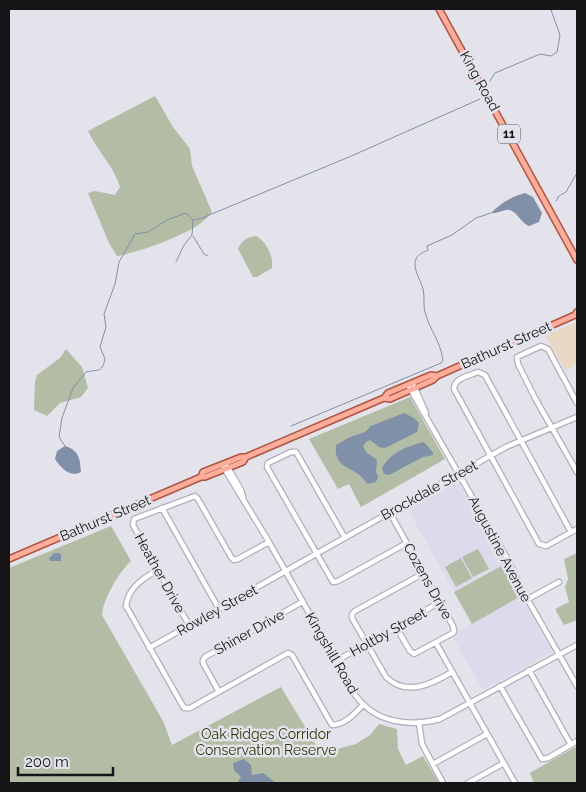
<svg xmlns="http://www.w3.org/2000/svg" width="586" height="792" viewBox="0 0 586 792" font-family="Raleway,sans-serif">
<rect width="100%" height="100%" fill="#e4e3ec"/>
<path fill="#e6d8c5" d="M577,322V364L566,371L545,336Z"/>
<path fill="#dcdaeb" d="M456,481H458L505,564L454,592L407,508Z
M521,596L552,652L483,690L453,638L457,635L459,631Z"/>
<path fill="#b3bca4" d="M155,96L173,127L190,149L192,166L212,212C209,216 205,220 201,223C186,235 137,253 117,256L109,243L88,193L95,191L115,195L120,187C114,166 97,151 88,131Z
M256,236C266,241 274,257 272,268L257,277H253L238,249C241,241 247,237 256,236Z
M66,349L82,367L88,388L81,397L60,403L47,416L34,410L35,382L37,375L60,358Z
M410,397L445,459L361,507L349,484L338,489L309,439Z
M111,526L131,561C119,572 103,599 102,615L163,721L172,745L281,687L316,745L333,750L356,744L370,735L379,724L397,729L398,749L406,765L423,756L439,783H9V568Z
M478,549L489,569L473,577L462,557Z
M577,553V620L564,625L555,609L569,602L565,587L568,579L564,559Z
M461,558L472,578L456,587L445,567Z
M505,564L521,596L472,624L454,592Z
M577,746V783H534L530,773Z"/>
<path fill="#8090a8" d="M525,193L533,197L542,213L539,222L529,226C521,223 518,213 510,210C504,209 498,214 491,213C501,203 511,197 525,193Z
M404,413L414,418L419,423L417,432L385,448L379,447L370,440L366,442L363,446L366,452L377,460L376,472L378,477L376,482L367,484C357,465 333,472 336,445L350,437L365,432L371,426Z
M423,442L426,444L433,453V455L423,457L389,475L384,474L382,468C391,452 406,447 423,442Z
M65,446C79,450 80,459 81,472C70,478 61,468 55,459L57,451Z
M54,553H59L61,555V561H50L49,558Z
M244,759L251,765L252,775L263,773L276,783H237L241,777L234,770L233,763Z"/>
<g fill="none" stroke-linecap="round" stroke-linejoin="round">
<path stroke="#8090a8" stroke-width="1" d="M490,81L495,73L540,54L551,56L557,52L560,35L551,10L554,9
M556,201L559,196L566,192L577,173
M194,220L202,218L349,157L480,99
M193,236L204,254L208,256
M291,426L441,363L443,360C440,340 430,331 425,312C423,305 425,297 423,289C421,280 412,269 416,259C418,254 424,252 428,250L427,246L452,235L476,218L491,213
M65,446L59,437L62,418L73,388L86,372C97,369 102,374 105,359L100,347L106,327L104,314L115,284L119,262L135,234L148,232L167,220L186,213L193,220L192,235L184,245L176,262"/>
<g stroke="#b1b0b9" stroke-width="7">
<path id="minor" d="M414,386L426,413
M409,387L507,558L525,595L577,686
M577,403L548,349L541,346L517,357L518,364L535,398L577,472
M227,466L241,490L243,497
M224,468L269,542L356,696C376,723 409,727 440,719L577,645
M162,508L219,609
M390,513L453,626L454,631L453,633L414,654L410,651L396,627
M571,532L485,375L478,372C469,376 454,378 454,389L539,544L546,546L548,545L577,529
M345,538L296,452H291L268,463L267,467L333,582L338,581L407,543
M158,570C143,578 128,588 126,606L184,708H190L288,653L292,655L332,725C345,725 354,714 363,705
M424,573L355,611L352,614V618L386,677C406,697 432,684 452,672
M528,599L559,582
M189,625L133,525L134,519L195,496L198,499L231,557L234,560L238,559L269,542
M436,643L515,783
M149,648L506,447L577,417
M336,661L440,602
M529,670L571,745
M500,686L542,759L548,758L577,741
M219,692L203,663V660L205,657L302,602
M419,722L422,744L443,783
M433,764L487,734
M468,783L504,763"/>
</g>
<g stroke="#ac5542" stroke-width="8">
<path id="major" d="M439,9L577,260
M384,398L390,399L433,380L437,376L575,315L577,312
M201,477L203,472L241,457H246L384,398L388,393L431,375L437,376
M9,559L201,477H205L243,462L246,457"/>
</g>
<use href="#minor" stroke="#fff" stroke-width="4.5"/>
<use href="#major" stroke="#fead9b" stroke-width="5"/>
</g>
<g text-anchor="middle" stroke-width="5" stroke-linejoin="round" paint-order="stroke">
<rect fill="#e4e3ec" stroke="#535358" stroke-width="1" x="498" y="124.5" width="22" height="19" rx="4"/>
<g font-size="12" font-weight="bold" fill="#151518">
<text x="509" y="138">11</text>
</g>
<g font-size="14" fill="#151518" stroke="#e4e3ec">
<text transform="translate(480 81) rotate(61)" y="5">King Road</text>
<text transform="translate(506 345) rotate(-24)" y="5">Bathurst Street</text>
<text transform="translate(429 490) rotate(-29)" y="5">Brockdale Street</text>
<text transform="translate(105 518) rotate(-23)" y="5">Bathurst Street</text>
<text transform="translate(500 549) rotate(62)" y="5">Augustine Avenue</text>
<text transform="translate(160 573) rotate(61)" y="5">Heather Drive</text>
<text transform="translate(428 581) rotate(61)" y="5">Cozens Drive</text>
<text transform="translate(217 610) rotate(-29)" y="5">Rowley Street</text>
<text transform="translate(249 632) rotate(-29)" y="5">Shiner Drive</text>
<text transform="translate(388 632) rotate(-29)" y="5">Holtby Street</text>
<text transform="translate(332 653) rotate(60)" y="5">Kingshill Road</text>
</g>
<g font-size="14" fill="#2c3909" stroke="#e4e3ec">
<text x="266" y="739">Oak Ridges Corridor<tspan x="266" dy="16">Conservation Reserve</tspan></text>
</g>
</g>
<rect width="586" height="792" fill="none" stroke="#151518" stroke-width="20"/>
<path d="M18 767v8h95v-8" fill="none" stroke="#151518" stroke-width="2.5"/>
<text x="25" y="767" font-size="15" fill="#151518" stroke="#e4e3ec" stroke-width="4" paint-order="stroke">200 m</text>
</svg>
